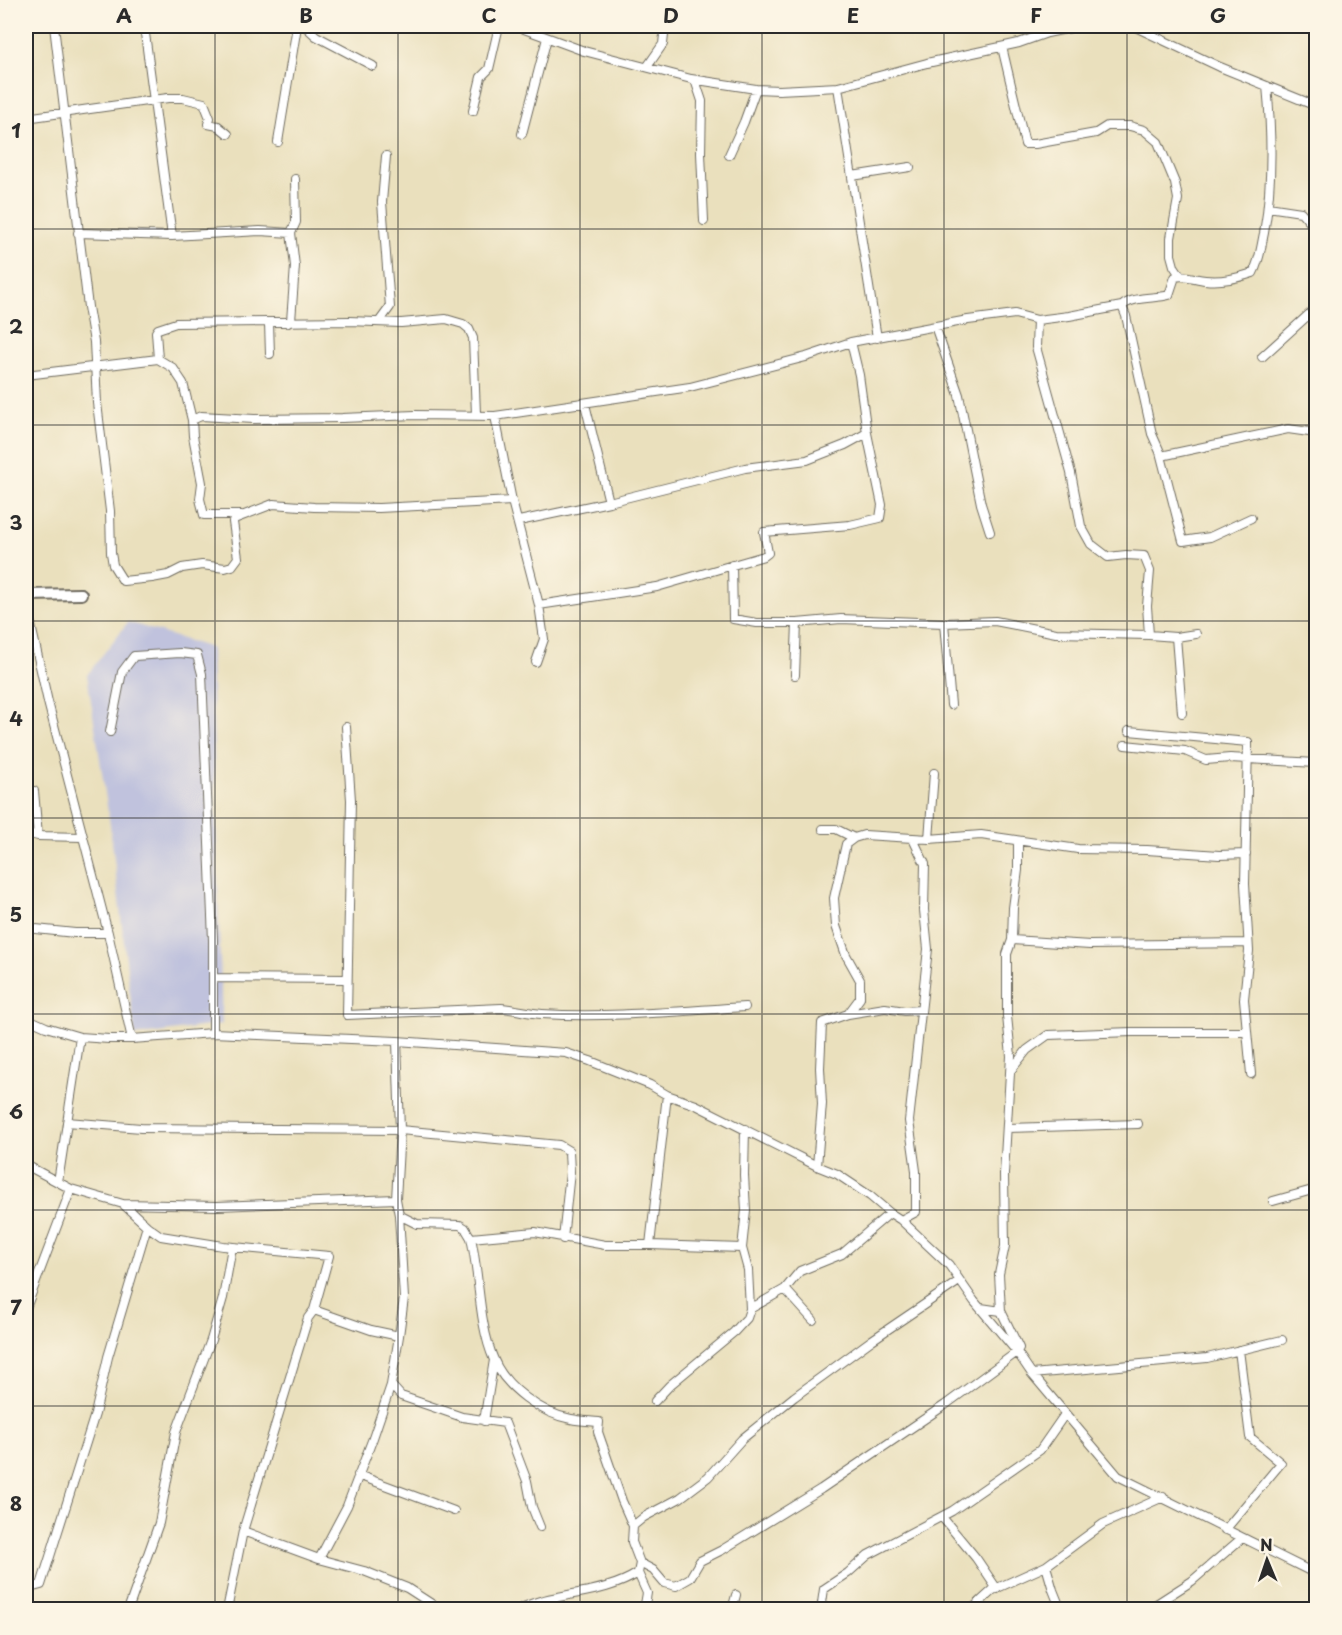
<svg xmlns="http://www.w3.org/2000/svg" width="1342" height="1635" viewBox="0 0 1342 1635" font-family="'Playpen Sans',sans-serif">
<rect width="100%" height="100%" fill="#fcf5e5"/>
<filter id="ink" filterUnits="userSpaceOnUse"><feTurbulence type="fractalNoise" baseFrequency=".0167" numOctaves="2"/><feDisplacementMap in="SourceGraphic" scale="12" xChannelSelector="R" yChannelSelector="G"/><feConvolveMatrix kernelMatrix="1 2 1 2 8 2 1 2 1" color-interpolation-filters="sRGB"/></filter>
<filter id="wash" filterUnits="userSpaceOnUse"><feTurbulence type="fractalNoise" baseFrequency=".008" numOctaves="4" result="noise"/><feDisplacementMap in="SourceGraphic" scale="24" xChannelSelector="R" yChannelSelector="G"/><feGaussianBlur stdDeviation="1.35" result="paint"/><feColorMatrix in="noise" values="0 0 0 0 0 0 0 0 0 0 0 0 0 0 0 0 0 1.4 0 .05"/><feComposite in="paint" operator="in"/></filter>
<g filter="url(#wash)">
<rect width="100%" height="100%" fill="#eae0bd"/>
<path fill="#c0c2dd" d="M128,622L211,648L222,1024L135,1036L110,825L87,675Z"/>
</g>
<g filter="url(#ink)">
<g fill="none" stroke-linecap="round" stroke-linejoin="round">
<g stroke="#6e6a5e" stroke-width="10">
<path id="street" d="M54,26L88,307L94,342L97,403L110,511L111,553L113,565L123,581L152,578L168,575L182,568L202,565L225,568L232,566L238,558L233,522L234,519L273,504L314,507L379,508L512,501
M144,26L172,236
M305,26L316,36L373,66
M516,26L584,51L691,79L756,89L779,90L838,87L927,63L1019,43L1047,33L1071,28L1104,26
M1133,26L1220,67L1316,106
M1002,47L1025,144H1035L1096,133L1107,126H1130L1144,130L1158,142L1175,183L1178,199L1171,238V255L1174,266L1180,275
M647,67L663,44L665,26
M695,80L702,101L701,153L704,221
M838,87L877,338
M473,111L481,77L489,69L499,26
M26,118L168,98H183L204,103L210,118L208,124L218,126L228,134
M522,134L547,38
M278,142L297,26
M729,155L744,122L756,89
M852,176L910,167
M1268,207L1301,212L1314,227
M78,233L172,236L260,231L291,233
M1122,306C1134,296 1154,299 1169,295L1175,277C1185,274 1195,279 1205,280C1222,282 1237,278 1253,273C1260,260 1261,247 1264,233C1273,183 1272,136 1267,86
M1037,320L1036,347L1071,473L1081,526L1091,544L1108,557L1126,555L1144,556L1150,571L1147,606L1149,635L1176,637L1182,713
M379,322L390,307L382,202L386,156
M269,323L270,354
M288,323L291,321L295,266L291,233L296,222L295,179
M935,326L959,395L981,504L990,532
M1262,357L1316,308
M158,359L156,332L158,329L176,323L349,321L401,323L446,319L463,324L469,329L473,338L476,414
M26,375L158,359L173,368L183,383L192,420L193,436L202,483L200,499L204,515H241
M585,404L609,502
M495,416L690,387L806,357L851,342L968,320L1015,314L1037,320L1069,316L1122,306L1126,316L1152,434L1160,452L1183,541L1210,537L1251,518
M192,420L201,416L254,419L342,418L415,415L495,416L512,501L539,605L544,639L536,662
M1161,456L1288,429L1316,433
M519,521L609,502L745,468L807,460L845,445L867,433L859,375L851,342
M732,565L733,619L757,623H797L841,619L944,623L951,705
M26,603L48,702L108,933L132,1039
M539,605L657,587L764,556L768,553L764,532L850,525L880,518L882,505L867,433
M944,623L995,621L1056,633L1149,635
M1176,637L1196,634
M795,675L797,623
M346,727L351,800L347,1015L501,1008C515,1009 528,1013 542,1014C610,1018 678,1011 745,1007
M1129,731L1248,742L1245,884L1249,951L1244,999L1251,1074
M110,732L122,672L134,656L180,653L197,655L202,674L213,940V1033
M1125,745L1185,751L1206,760L1230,758L1316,763
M34,791L38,836
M823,829H836L854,838
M26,833L38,836L83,837
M929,839L934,773
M26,928L75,933H108
M1012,940L1090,945L1248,943
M213,978L346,979
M848,1014L885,1008L905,1011L920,1010
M26,1018L46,1027L80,1037L109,1039H132L213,1033L397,1041L566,1053L590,1061L650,1085L667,1095L696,1105L817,1166L837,1174L870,1196L890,1213L901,1220L949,1265L974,1301L1017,1352L1032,1374L1118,1476L1316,1574
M397,1041L400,1130L396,1199L399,1215L417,1224L460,1225L465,1228L471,1238
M1011,1070L1027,1050L1048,1035L1132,1032H1246
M667,1095L650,1245L742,1248
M67,1122L141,1128L400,1130L559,1145L569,1151L570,1172L563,1239
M1007,1128L1138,1124
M26,1165L71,1189L123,1204L147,1226L161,1236L223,1246L329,1256L314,1310L371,1330L399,1336L391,1385L401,1396L462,1417L505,1423L527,1481L532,1507L540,1527
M817,1166L822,1104L820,1068L822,1023L848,1014L860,998V980L846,955L836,926L834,898L846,844L854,838L864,835L929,839L981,835L1078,849L1147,850L1219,855L1246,854
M58,1182L80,1037
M1273,1201L1316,1189
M123,1204L217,1206L396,1199
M901,1220L916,1212V1171L909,1121L928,949L924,910L925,864L913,839
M785,1289L813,1320
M26,1308L71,1189
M981,1308L1001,1311
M750,1309L785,1289L800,1271L842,1254L890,1213
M399,1336L404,1298L399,1215
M1032,1374L1207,1358L1282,1340
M391,1385L373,1438L347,1506L319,1559L364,1571L407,1588L441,1610
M655,1401L670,1385L734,1332L747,1318L750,1309L748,1270L742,1248L746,1210L744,1175L745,1129
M484,1421L494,1360
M358,1475L454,1511
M942,1517L976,1558L997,1589
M633,1526L644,1517L680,1498L708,1477L742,1439L794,1397L872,1340L959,1281
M1225,1530L1281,1463L1250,1437L1239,1350
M243,1531L308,1318L314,1310
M640,1563L653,1570L664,1583L676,1586L690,1578L700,1561L722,1550L821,1489L945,1405L1017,1352L1019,1348L1001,1311L999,1274L1005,1246L1004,1174L1011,1056L1007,1016V954L1012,940L1013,908L1018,870V842
M1046,1566L1053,1590L1061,1610
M26,1589L41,1585L95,1414L108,1357L147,1226
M128,1610L159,1523L176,1432L211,1340L223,1298L232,1247
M227,1610L243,1531L319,1559
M517,1610C526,1606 535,1602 544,1600C576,1592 610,1591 638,1573
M644,1610L647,1593L638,1573L640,1563L632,1542L633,1526L622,1501L598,1432L599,1422C590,1421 580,1421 571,1419C542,1414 505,1387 494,1360C478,1323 480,1277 471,1238L535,1232L605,1245H650
M732,1610L736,1595
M821,1610L824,1589L848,1573L868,1555L952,1511L1040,1450L1065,1414
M971,1610L993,1590L1046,1566L1103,1524L1163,1497
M1147,1610L1192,1581L1242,1538"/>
</g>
<g stroke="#6e6a5e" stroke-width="14">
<path id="secondary" d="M26,595L81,594"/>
</g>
<use href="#street" stroke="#fff" stroke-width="8"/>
<use href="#secondary" stroke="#fff" stroke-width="10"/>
</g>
</g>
<path fill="none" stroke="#2b2b2b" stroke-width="1.5" stroke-opacity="0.55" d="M215,26V1610M398,26V1610M580,26V1610M762,26V1610M944,26V1610M1127,26V1610M26,229H1316M26,425H1316M26,621H1316M26,818H1316M26,1014H1316M26,1210H1316M26,1406H1316"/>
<rect width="1342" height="1635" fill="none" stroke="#fcf5e5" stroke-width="66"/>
<g transform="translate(1267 1560) rotate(358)" stroke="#fcf5e5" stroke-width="4.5" paint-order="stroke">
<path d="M0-4.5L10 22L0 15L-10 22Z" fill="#2b2b2b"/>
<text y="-9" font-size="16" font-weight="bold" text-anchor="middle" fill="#2b2b2b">N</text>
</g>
<rect x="33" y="33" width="1276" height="1569" fill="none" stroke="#2b2b2b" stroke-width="2"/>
<g font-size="20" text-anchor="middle" font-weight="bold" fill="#2b2b2b">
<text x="124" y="23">A</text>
<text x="306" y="23">B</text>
<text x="489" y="23">C</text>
<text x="671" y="23">D</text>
<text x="853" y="23">E</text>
<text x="1036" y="23">F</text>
<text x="1218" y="23">G</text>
<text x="16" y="138">1</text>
<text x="16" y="334">2</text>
<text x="16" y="530">3</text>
<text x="16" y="726">4</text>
<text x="16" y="922">5</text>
<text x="16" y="1119">6</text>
<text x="16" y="1315">7</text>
<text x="16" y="1511">8</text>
</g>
</svg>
